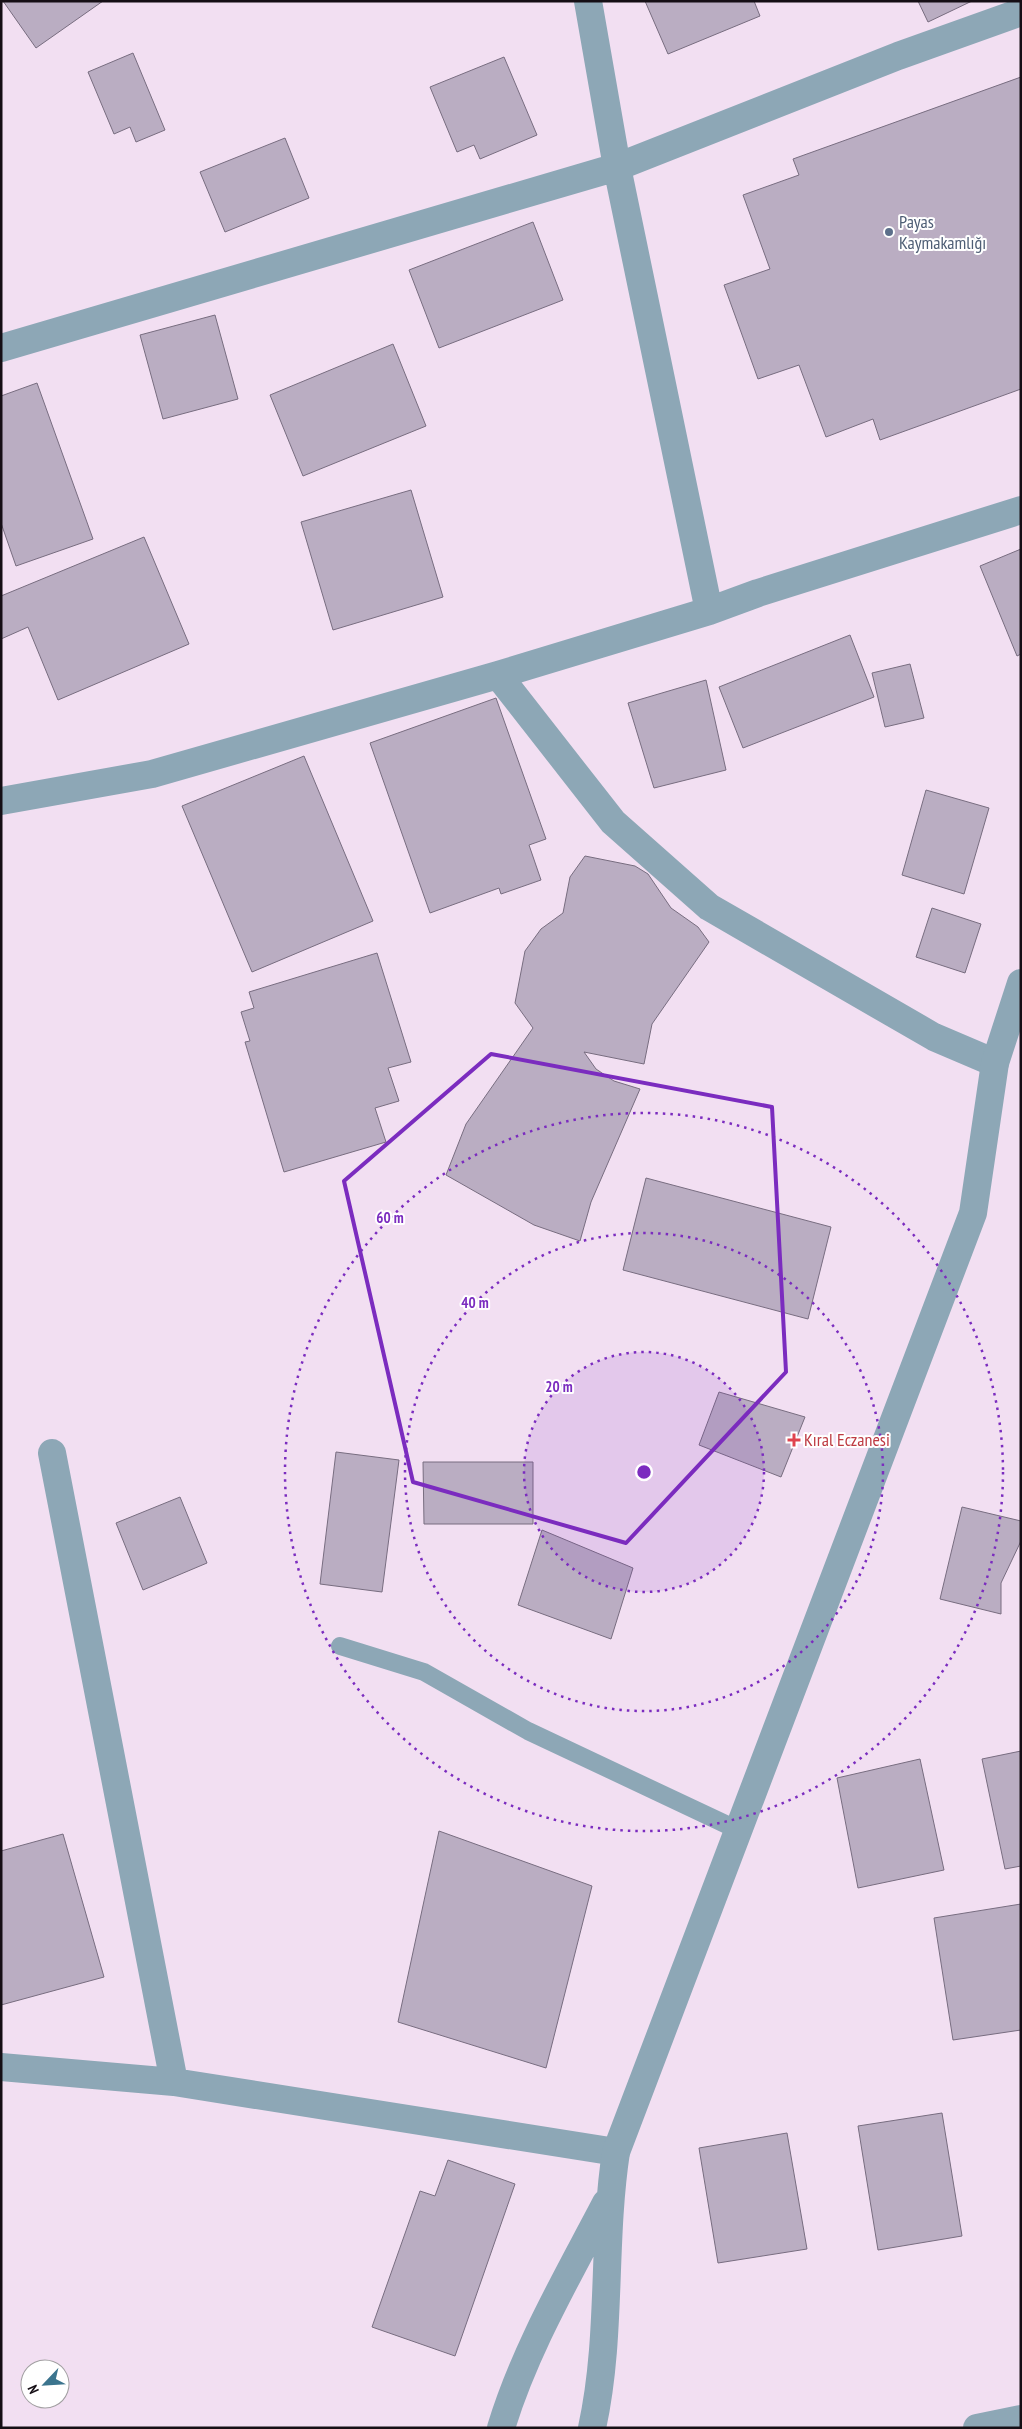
<svg xmlns="http://www.w3.org/2000/svg" width="1022" height="2429" viewBox="0 0 1022 2429" font-family="'PT Sans Narrow',sans-serif">
<rect width="100%" height="100%" fill="#f2dff2"/>
<path fill="#baadc2" stroke="#786d80" d="M3,1H103L36,48Z
M645,1H754L760,16L668,54Z
M918,1H972L928,22Z
M133,53L165,130L136,142L130,127L114,134L88,72Z
M504,57L537,135L480,159L474,145L457,152L430,87Z
M1021,77V389L880,440L873,419L826,437L799,365L758,379L724,285L770,269L743,195L799,175L793,159Z
M285,138L309,198L225,232L200,172Z
M533,222L563,300L439,348L409,270Z
M215,315L238,399L163,419L140,335Z
M393,344L426,426L303,476L270,395Z
M37,383L93,539L16,566L1,523V396Z
M411,490L443,597L333,630L301,522Z
M144,537L189,644L58,700L28,627L1,639V596Z
M1021,549V654L1017,656L980,566Z
M850,635L874,697L743,748L719,687Z
M910,664L924,718L885,727L872,673Z
M706,680L726,770L654,788L628,703Z
M496,698L546,839L529,845L541,880L501,894L499,888L430,913L370,743Z
M304,756L373,921L252,972L182,806Z
M926,790L989,808L964,894L902,875Z
M585,856L635,866L648,874L671,908L698,927L709,942L652,1024L644,1064L584,1052L596,1069L614,1081L640,1089L591,1202L580,1241L534,1225L446,1175L466,1124L533,1028L515,1003L525,951L541,929L563,913L570,877Z
M932,908L981,924L965,973L916,957Z
M377,953L411,1062L388,1068L399,1101L375,1108L386,1142L284,1172L245,1042L250,1041L241,1012L254,1008L249,992Z
M646,1178L831,1227L808,1319L623,1270Z
M719,1392L805,1417L781,1477L699,1445Z
M336,1452L399,1460L382,1592L320,1584Z
M423,1462H533V1524H424Z
M180,1497L207,1563L143,1590L116,1523Z
M962,1507L1021,1521V1541L1001,1583V1614L940,1599Z
M542,1530L633,1568L611,1639L518,1605Z
M1021,1751V1866L1005,1869L982,1759Z
M920,1759L944,1870L858,1888L837,1778Z
M439,1831L592,1886L546,2068L398,2022Z
M63,1834L104,1977L1,2005V1851Z
M1021,1904V2030L953,2040L934,1918Z
M942,2113L962,2236L878,2250L858,2126Z
M787,2133L807,2249L718,2263L699,2148Z
M448,2160L515,2184L455,2356L372,2327L420,2191L435,2196Z"/>
<g fill="none" stroke-linecap="round" stroke-linejoin="round">
<path stroke="#8da7b6" stroke-width="18" d="M340,1646L424,1672L528,1731L738,1830"/>
<path stroke="#8da7b6" stroke-width="28" d="M588,1L617,167L709,611
M1,348L617,167L898,56L1021,12
M498,675L613,822L709,907L934,1037L995,1063
M1,801L152,774L498,675L709,611L758,593L1021,510
M52,1453L174,2082
M1,2067L174,2082L616,2152
M977,2428L1021,2419"/>
<path stroke="#8da7b6" stroke-width="28" d="M501,2428C525,2349 568,2276 606,2203
M592,2428C612,2337 602,2244 616,2152L973,1213L995,1063L1021,983"/>
</g>
<path fill="none" stroke="#7b2cbf" stroke-width="4" stroke-linejoin="round" d="M491,1054L772,1107L786,1372L626,1543L413,1482L344,1181Z"/>
<circle cx="644" cy="1472" r="120" fill="#7b2cbf" fill-opacity=".12"/>
<g fill="none" stroke="#7b2cbf" stroke-width="2.5" stroke-dasharray="2.5 5">
<circle cx="644" cy="1472" r="120"/>
<circle cx="644" cy="1472" r="239"/>
<circle cx="644" cy="1472" r="359"/>
</g>
<circle fill="#5c6f8a" stroke="#fff" stroke-width="2" cx="889" cy="232" r="5"/>
<path fill="#e0444e" stroke="#fff" stroke-width="2" d="M791.5 1432.5h5v5h5v5h-5v5h-5v-5h-5v-5h5z"/>
<g text-anchor="middle" stroke-width="4" stroke-linejoin="round" paint-order="stroke">
<g font-size="18" fill="#4e5e75" stroke="#fff" text-anchor="start">
<text x="899" y="228">Payas<tspan x="899" dy="21">Kaymakamlığı</tspan></text>
</g>
<g font-size="18" fill="#be3a42" stroke="#fff" text-anchor="start">
<text x="804" y="1446">Kıral Eczanesi</text>
</g>
</g>
<circle cx="644" cy="1472" r="8" fill="#7b2cbf" stroke="#fff" stroke-width="2.5"/>
<g font-size="15" text-anchor="middle" font-weight="bold" fill="#7b2cbf" stroke="#fff" stroke-width="4" stroke-linejoin="round" paint-order="stroke">
<text x="390" y="1223">60 m</text>
<text x="475" y="1308">40 m</text>
<text x="559" y="1392">20 m</text>
</g>
<rect width="1022" height="2429" fill="none" stroke="#150e15" stroke-width="5"/>
<g transform="translate(45 2384) rotate(245)"><circle r="24" fill="#ffffff" stroke="#a19fa1"/>
<path d="M0-4L9 19L0 12L-9 19Z" fill="#3b748e"/>
<text y="-8" font-size="14" font-weight="bold" text-anchor="middle" fill="#150e15">N</text>
</g>
</svg>
